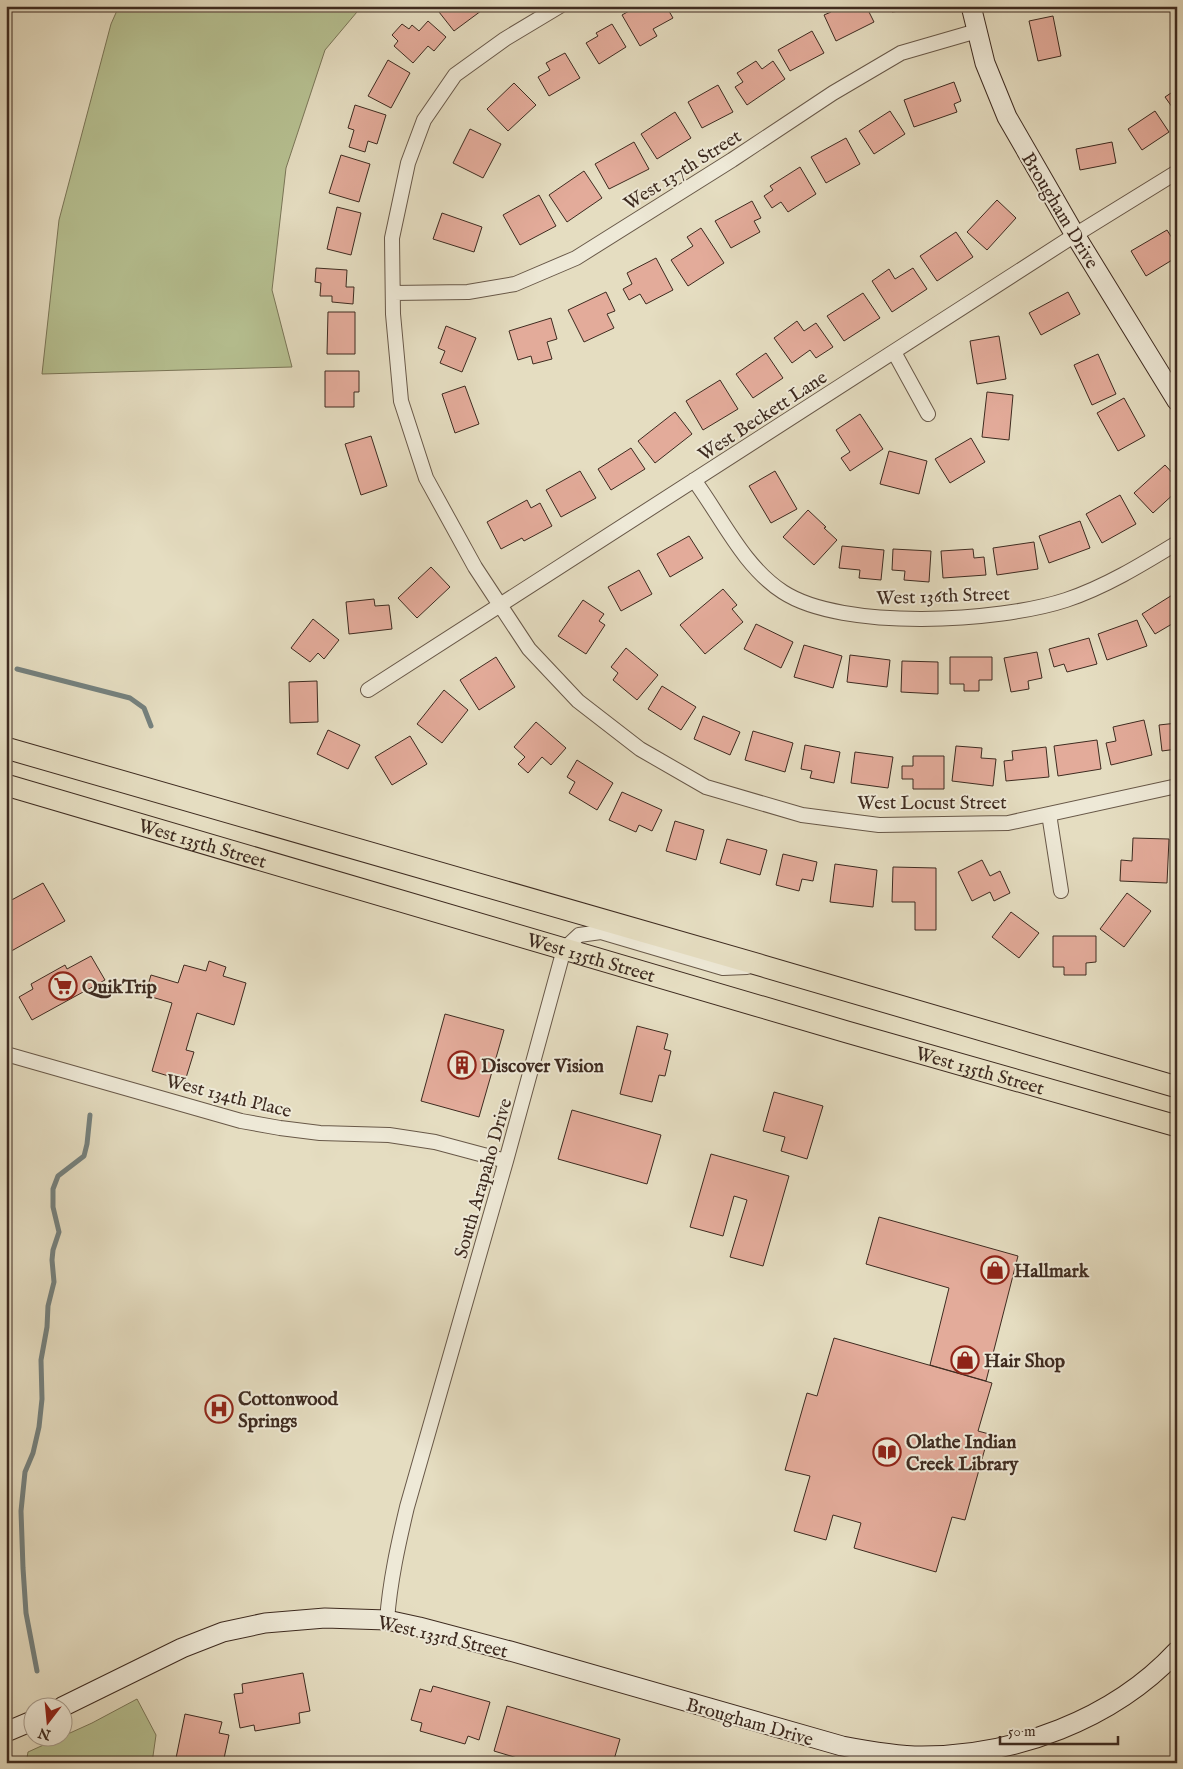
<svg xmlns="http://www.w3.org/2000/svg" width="1183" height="1769" viewBox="0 0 1183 1769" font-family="'IM FELL English',serif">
<rect width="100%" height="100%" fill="#e5ddc1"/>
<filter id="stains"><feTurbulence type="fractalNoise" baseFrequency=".004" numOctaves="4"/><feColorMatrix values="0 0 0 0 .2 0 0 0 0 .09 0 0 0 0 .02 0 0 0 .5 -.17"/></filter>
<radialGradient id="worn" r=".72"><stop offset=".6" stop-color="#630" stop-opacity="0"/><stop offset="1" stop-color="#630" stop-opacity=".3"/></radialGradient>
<path fill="#b6c091" stroke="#7a7658" d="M119,6H362L325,50L286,168L272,290L292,367L42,374L59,220L111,24Z
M137,1699L156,1735L152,1763H26L28,1752L92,1723Z"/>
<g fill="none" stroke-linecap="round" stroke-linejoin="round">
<path stroke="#75817e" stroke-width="5" d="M17,669L130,698L144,708L151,726
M37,1671L26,1613L23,1568L21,1511L25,1472L33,1453L39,1427L42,1399L41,1360L47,1327L48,1306L54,1282L52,1260L53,1250L59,1232L53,1207V1189L58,1176L84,1156L87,1144L90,1115"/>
</g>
<path fill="#e3ab9a" stroke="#3e2b20" d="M447,6H484L485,8L454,31L439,12Z
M638,6H666L673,18L653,29L657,36L640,46L622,15Z
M830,6H854L855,9L866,6L874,22L836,41L824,15L831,12L828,7Z
M891,6H931V7L892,12Z
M1053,16L1061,56L1038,61L1029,21Z
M428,21L446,37L434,51L428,46L413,63L394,46L398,41L392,35L402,24L409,29L412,25L419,31Z
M612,24L626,47L599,64L586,43L598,36L596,33Z
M812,31L824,53L790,71L778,50Z
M565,53L580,78L549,96L538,77L550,70L546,63Z
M388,60L410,73L391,108L368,96Z
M756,61L762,69L773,61L785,79L747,105L735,87L743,82L737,73Z
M954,82L961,101L954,104L957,112L914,127L904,100Z
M514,83L536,105L508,131L487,109Z
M718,85L733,112L702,128L688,102Z
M1177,89V114L1165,97Z
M355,105L386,115L377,144L368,141L365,152L349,147L354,130L348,128Z
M890,111L905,134L874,154L859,131Z
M1155,111L1169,132L1142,150L1128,129Z
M675,112L691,138L657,159L641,134Z
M470,129L501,144L483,178L453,163Z
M846,138L860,164L826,183L811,157Z
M634,142L649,169L609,189L595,164Z
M1112,142L1116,163L1080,170L1076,149Z
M341,155L370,164L359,202L329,193Z
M800,167L816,194L788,212L781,202L772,208L764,196L773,190L770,186Z
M584,171L602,198L567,222L549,195Z
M539,195L556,226L520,245L503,215Z
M997,200L1016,218L987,250L967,232Z
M752,201L761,218L754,221L760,232L731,248L715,221Z
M337,207L361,213L351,255L327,249Z
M442,213L482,227L474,252L433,239Z
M701,228L724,263L688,286L671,260L693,246L687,237Z
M1167,230L1177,246V257L1146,276L1131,251Z
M956,232L973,257L937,281L920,256Z
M656,258L673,290L646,304L640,294L629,300L623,289L632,284L627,273Z
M316,268L347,270L346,287H354L353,304L332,302V296H320L321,283L315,282Z
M913,268L927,289L892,312L872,281L889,269L895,279Z
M606,292L615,311L607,314L614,328L584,342L568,310Z
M1068,292L1080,314L1041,335L1029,313Z
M863,293L880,318L844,341L827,316Z
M328,312H355V354H327Z
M551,318L557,339L547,342L552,359L533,364L531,356L518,360L509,331Z
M797,321L804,331L816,323L833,347L816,358L810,350L792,363L774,338Z
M446,326L476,338L462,372L440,363L445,351L438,348Z
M999,336L1006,379L977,384L970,341Z
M766,353L783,378L753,398L736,374Z
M1098,354L1116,394L1092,405L1074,365Z
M325,371H359V392H354V407H325Z
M720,380L738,409L703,430L686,401Z
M465,386L479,424L455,433L442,394Z
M987,392L1013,395L1009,440L982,437Z
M1124,398L1145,436L1118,451L1097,413Z
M675,412L692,434L655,463L638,441Z
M860,414L883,449L850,471L841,458L850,452L836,430Z
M371,436L387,486L361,495L345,444Z
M971,438L985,462L950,483L935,459Z
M631,448L645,469L611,490L598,469Z
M889,451L927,461L919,494L880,484Z
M1165,465L1177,478V491L1153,513L1134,493Z
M580,471L596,498L561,517L546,490Z
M775,471L797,509L771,523L749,486Z
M1120,495L1136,524L1102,543L1086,514Z
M527,500L531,508L540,503L552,526L524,541L522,538L501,549L487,522Z
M808,510L826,527L824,528L837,540L814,565L783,537Z
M1080,521L1090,548L1049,563L1039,536Z
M689,536L703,558L670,577L657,554Z
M1034,542L1038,569L997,575L993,548Z
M842,546L884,550L881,580L859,578L860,570L839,568Z
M893,549L931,551L929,582L904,580L905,571L892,570Z
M973,549L974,558L984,557L986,575L943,578L941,551Z
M431,567L450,587L417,618L398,598Z
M639,570L652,594L621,611L608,587Z
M723,589L737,605L732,609L743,622L705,654L680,625Z
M1177,592V621L1155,634L1142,614Z
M374,599L375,606L389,605L392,629L349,634L346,602Z
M583,600L604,614L599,621L605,625L586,654L558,636Z
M313,619L339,640L324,659L318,653L310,662L291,648Z
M1137,620L1147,646L1107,660L1098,634Z
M756,624L793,642L781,668L744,649Z
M1089,638L1097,664L1067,672L1064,664L1054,667L1049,649Z
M804,645L842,656L833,688L794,677Z
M626,648L658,675L637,700L613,680L618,673L611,667Z
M1037,652L1042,678L1028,681L1029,689L1011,692L1004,658Z
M850,655L890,660L887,687L847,682Z
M496,657L515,687L479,710L460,680Z
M950,657H992V680H979V691H964V684H950Z
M902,661L938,662V694L901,692Z
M317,681L318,722L290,723L289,682Z
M662,686L696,707L681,730L648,709Z
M444,690L468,710L442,743L417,724Z
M703,716L740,732L730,755L694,739Z
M1144,720L1152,755L1111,765L1106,743L1116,741L1113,727Z
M536,722L566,748L551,765L542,757L528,773L518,764L525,757L514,747Z
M1177,723V749L1162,751L1159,725Z
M328,730L360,745L348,769L317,754Z
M753,731L793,743L785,772L745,760Z
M410,736L427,764L392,785L375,757Z
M1097,740L1101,769L1058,776L1054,746Z
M805,745L840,752L834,783L810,778L812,771L801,769Z
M956,746L982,748L981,758L996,759L993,786L952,781Z
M1046,747L1049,777L1006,781L1004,761L1013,760L1012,751Z
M855,752L893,757L888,788L851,783Z
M913,756H944V789H913V779H902V766H913Z
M577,760L613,783L597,810L569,793L575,782L567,777Z
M622,792L662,810L652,831L639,825L636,832L609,820Z
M675,821L704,830L696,860L666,851Z
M1133,838L1169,839L1167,883L1120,881L1121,860L1132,861Z
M727,839L767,850L760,875L720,863Z
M783,854L817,862L813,881L802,879L799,891L776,885Z
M982,860L990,876L1000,871L1010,893L994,901L990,892L972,901L958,872Z
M835,864L877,870L873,907L830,902Z
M893,867L936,868V930H915V902H892Z
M43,883L65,921L6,954V903Z
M1127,893L1151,911L1124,947L1100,929Z
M1011,912L1039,933L1019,958L992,937Z
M1053,936H1096V962L1086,963V975H1064V967H1053Z
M91,956L105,980L32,1020L19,997L33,989L31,984L65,965L67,969Z
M209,961L226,967L223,976L246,983L234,1025L197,1013L186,1050L194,1052L185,1081L152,1071L172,1003L145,995L151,975L178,983L184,965L206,971Z
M445,1014L504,1030L479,1117L421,1101Z
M637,1026L668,1034L664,1049L671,1051L665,1076L659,1075L652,1102L620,1094Z
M774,1092L823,1106L807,1159L781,1151L785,1137L763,1131Z
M572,1110L661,1135L647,1184L558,1159Z
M711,1154L789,1176L763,1266L730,1257L747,1200L734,1196L723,1236L690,1227Z
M879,1217L1018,1256L986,1381L930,1365L949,1288L866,1264Z
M834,1338L992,1383L978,1431L989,1434L965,1520L952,1517L936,1572L854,1548L861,1523L833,1515L826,1540L794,1531L810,1476L785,1470L807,1393L817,1396Z
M303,1673L310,1711L299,1713L300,1723L255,1731L254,1725L240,1728L234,1694L243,1693L242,1684Z
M433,1686L490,1702L479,1740L468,1736L465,1744L420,1731L422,1723L411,1720L420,1689L431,1692Z
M507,1706L620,1739L613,1763H534L494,1751Z
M185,1714L222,1722L219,1733L229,1735L223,1763H175Z"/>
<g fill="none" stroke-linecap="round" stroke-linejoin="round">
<g stroke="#685848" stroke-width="16">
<path id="street" d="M560,6L505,39L455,75L424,120L408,163L392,238L393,314L401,401L426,478L475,567L529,649L578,701L640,749L706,787L802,815L879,825L1008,823L1177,786
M393,293L468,292L515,284L576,258L732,160L833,93L901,53L977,31
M894,352L928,414
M694,480C722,518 743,566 783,592C843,631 999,622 1066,600C1105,587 1141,565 1177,543
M368,690L1075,235L1177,172
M1049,814L1061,891
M6,1054L241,1121L280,1128L320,1133L389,1135L435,1142L506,1161
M387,1620C390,1581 398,1545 407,1507L506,1161L564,949L579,935L601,932L723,968L747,967"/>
</g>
<g stroke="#3e2b20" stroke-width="21">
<path id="secondary" d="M971,6L985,63L1007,117L1075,235L1177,401
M62,1707L182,1648L223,1632L265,1623L325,1618L387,1620L419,1627L510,1651L842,1746C868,1751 895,1756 922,1756C1014,1756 1113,1720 1177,1651
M6,1732L32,1721"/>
</g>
<g stroke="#3e2b20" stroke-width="23">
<g id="primary">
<path d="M6,748L763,966L1177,1087"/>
<path id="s1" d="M6,785L847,1032L1177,1126"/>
</g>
</g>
<use href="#street" stroke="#eee9d7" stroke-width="14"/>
<use href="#secondary" stroke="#eee9d7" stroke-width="19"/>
<use href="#primary" stroke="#e5ddc1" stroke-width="21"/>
</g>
<defs>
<g id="supermarket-ring" transform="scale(1.4375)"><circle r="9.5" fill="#eee9d7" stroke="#8f2418" stroke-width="1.5"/><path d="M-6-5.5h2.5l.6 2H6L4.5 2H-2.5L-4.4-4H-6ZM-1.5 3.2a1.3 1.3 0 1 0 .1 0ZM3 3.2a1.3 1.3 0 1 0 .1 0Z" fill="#8f2418"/></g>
<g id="building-ring" transform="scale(1.4375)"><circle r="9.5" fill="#eee9d7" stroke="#8f2418" stroke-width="1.5"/><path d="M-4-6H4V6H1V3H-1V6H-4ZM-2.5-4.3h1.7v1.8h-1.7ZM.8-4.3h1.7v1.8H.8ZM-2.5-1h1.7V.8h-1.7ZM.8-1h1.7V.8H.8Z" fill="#8f2418"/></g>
<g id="shop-ring" transform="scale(1.4375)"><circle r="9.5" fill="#eee9d7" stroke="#8f2418" stroke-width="1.5"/><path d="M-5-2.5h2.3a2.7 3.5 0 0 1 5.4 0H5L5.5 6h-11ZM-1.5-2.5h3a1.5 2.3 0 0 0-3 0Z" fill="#8f2418"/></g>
<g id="hospital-ring" transform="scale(1.4375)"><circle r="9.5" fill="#eee9d7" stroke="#8f2418" stroke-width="1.5"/><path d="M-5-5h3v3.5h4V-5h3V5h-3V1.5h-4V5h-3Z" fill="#8f2418"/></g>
<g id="library-ring" transform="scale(1.4375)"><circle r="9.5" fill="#eee9d7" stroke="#8f2418" stroke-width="1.5"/><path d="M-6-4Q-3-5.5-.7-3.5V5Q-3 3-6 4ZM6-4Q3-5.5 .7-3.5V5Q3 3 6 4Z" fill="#8f2418"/></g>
</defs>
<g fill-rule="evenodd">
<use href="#supermarket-ring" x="63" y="986"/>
<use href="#building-ring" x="462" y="1065"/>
<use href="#shop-ring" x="995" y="1270"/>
<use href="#shop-ring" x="965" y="1360"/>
<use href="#hospital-ring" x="219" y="1409"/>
<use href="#library-ring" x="887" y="1452"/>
</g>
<g text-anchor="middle" stroke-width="4" stroke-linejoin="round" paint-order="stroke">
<g font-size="19" fill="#3e2b20" stroke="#eee9d7">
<text transform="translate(682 169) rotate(-32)" y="7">West 137th Street</text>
<text transform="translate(1061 210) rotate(59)" y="7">Brougham Drive</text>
<text transform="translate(762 415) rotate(-33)" y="7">West Beckett Lane</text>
<text transform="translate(943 595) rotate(-2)" y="7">West 136th Street</text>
<text x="932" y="809">West Locust Street</text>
<text dy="7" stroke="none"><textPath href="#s1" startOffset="205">West 135th Street</textPath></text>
<text dy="7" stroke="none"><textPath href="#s1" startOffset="610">West 135th Street</textPath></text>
<text dy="7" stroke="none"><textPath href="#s1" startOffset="1015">West 135th Street</textPath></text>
<text transform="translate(229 1095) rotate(14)" y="7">West 134th Place</text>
<text transform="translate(482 1178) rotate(-74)" y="7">South Arapaho Drive</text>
<text transform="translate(443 1636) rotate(13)" y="7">West 133rd Street</text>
<text transform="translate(750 1721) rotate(16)" y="7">Brougham Drive</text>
</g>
<g font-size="19" font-weight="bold" fill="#3e2b20" stroke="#eee9d7" text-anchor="start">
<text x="82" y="993">QuikTrip</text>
<text x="481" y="1072">Discover Vision</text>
<text x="1014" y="1277">Hallmark</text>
<text x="984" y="1367">Hair Shop</text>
<text x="238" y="1405">Cottonwood<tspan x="238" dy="22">Springs</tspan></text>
<text x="906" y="1448">Olathe Indian<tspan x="906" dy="22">Creek Library</tspan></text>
</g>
</g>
<rect width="1183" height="1769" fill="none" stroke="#e5ddc1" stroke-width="25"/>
<rect x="8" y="8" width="1168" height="1754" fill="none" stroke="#3e2b20" stroke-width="2.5"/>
<rect x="12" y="12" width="1158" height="1744" fill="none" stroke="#3e2b20"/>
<g transform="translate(48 1722) rotate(196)"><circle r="24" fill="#eee9d7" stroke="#a89d8e"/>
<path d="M0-4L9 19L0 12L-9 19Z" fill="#8f2418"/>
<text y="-8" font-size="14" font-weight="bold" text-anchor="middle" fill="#3e2b20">N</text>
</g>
<path d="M1000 1736v8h118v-8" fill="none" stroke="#3e2b20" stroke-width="2.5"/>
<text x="1008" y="1736" font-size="15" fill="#3e2b20" stroke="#eee9d7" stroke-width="4" paint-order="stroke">50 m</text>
<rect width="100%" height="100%" filter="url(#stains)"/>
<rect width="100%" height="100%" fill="url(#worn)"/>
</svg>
